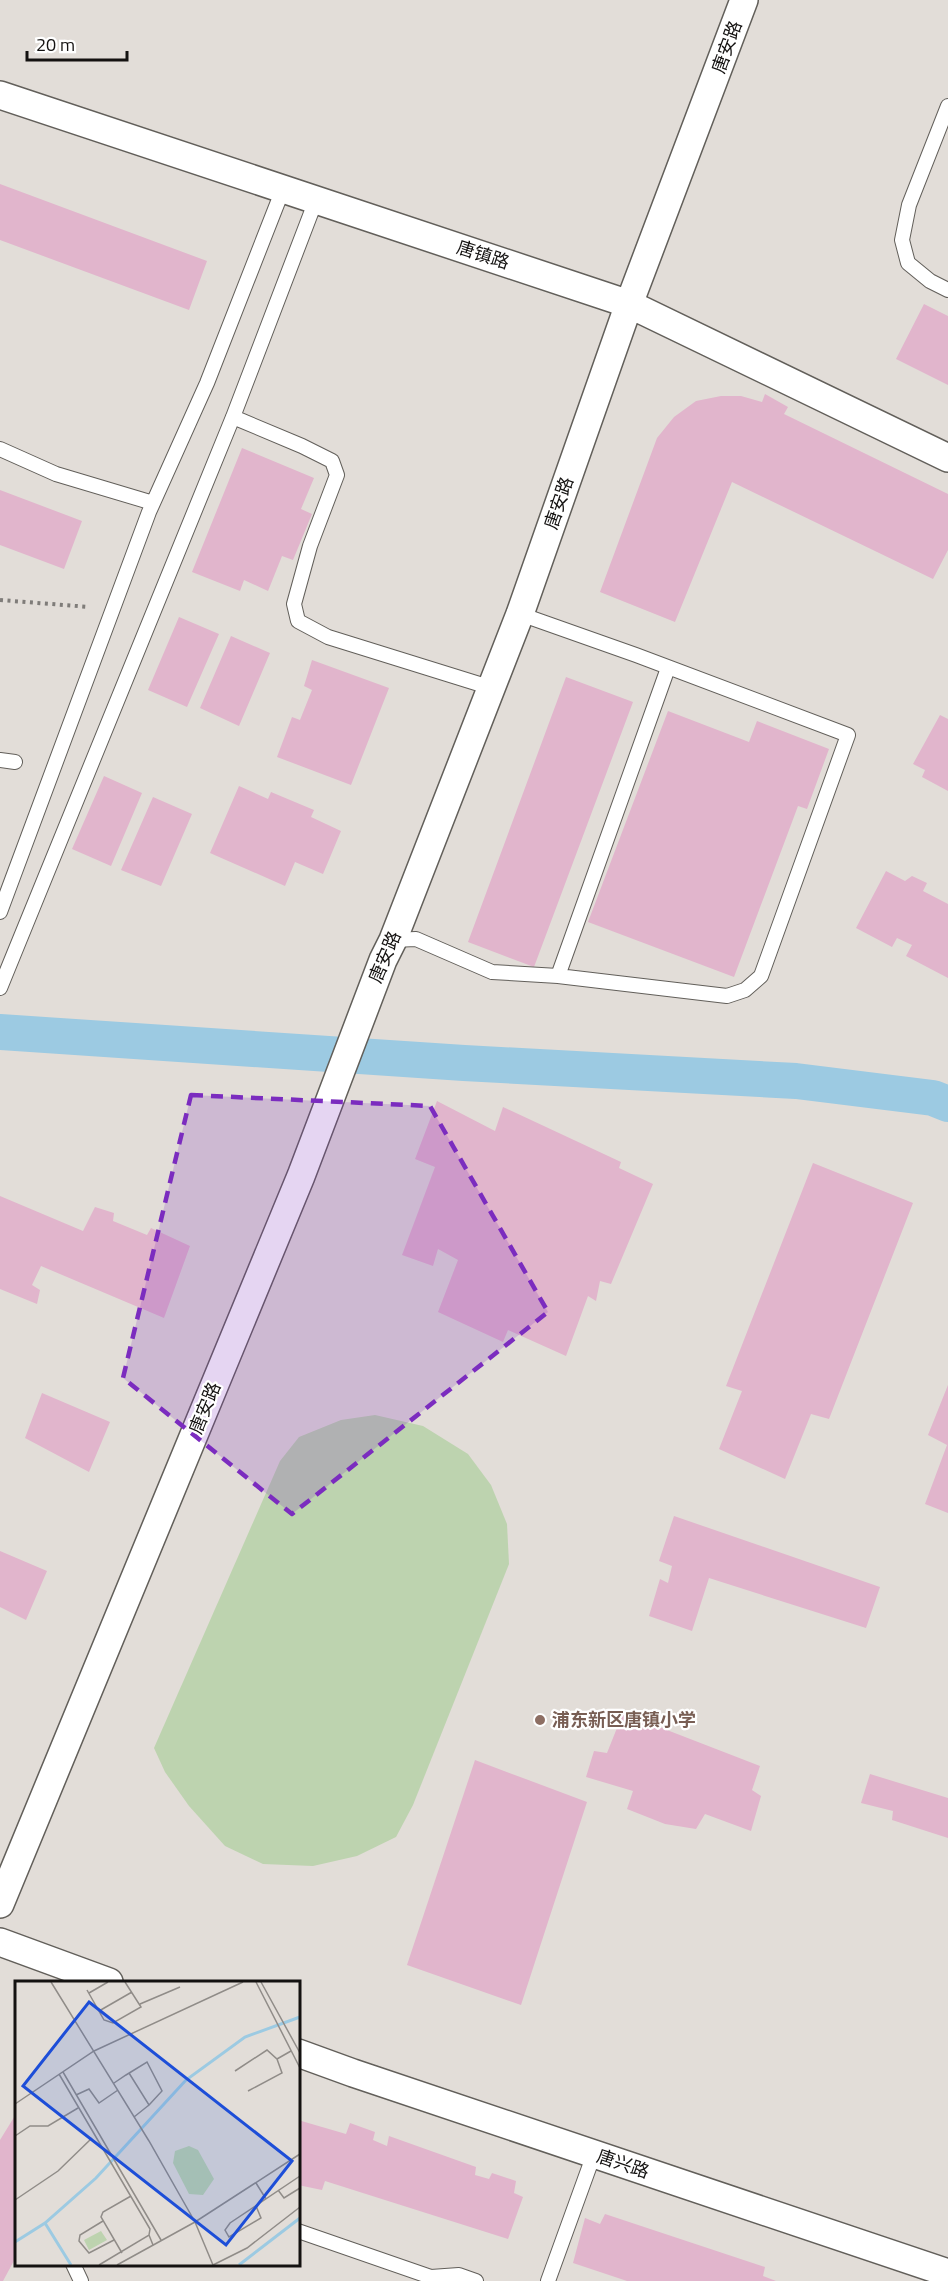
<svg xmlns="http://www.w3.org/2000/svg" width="948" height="2281" viewBox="0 0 948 2281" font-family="'Titillium Web','Noto Sans SC',sans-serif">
<rect width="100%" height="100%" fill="#e2ddd8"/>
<path fill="#bdd3af" d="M375,1415L423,1426L468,1454L491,1485L507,1524L509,1564L413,1805L396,1837L357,1856L313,1866L263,1864L225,1846L189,1806L165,1772L154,1748L280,1461L299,1437L341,1420Z"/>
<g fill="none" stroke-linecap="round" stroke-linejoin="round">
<path stroke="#9ccae2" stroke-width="36" d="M0,1032L464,1063L796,1081L933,1098L948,1104"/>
</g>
<path fill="#e1b5cc" d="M0,184L207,261L189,310L0,240Z
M924,304L948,316V385L896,359Z
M765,394L788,407L784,414L948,494V550L933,579L732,482L675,622L600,592L657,438L674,417L696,401L721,396H741L762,402Z
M242,448L314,478L301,509L312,514L293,560L282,556L268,591L244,580L240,591L192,572Z
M0,490L82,521L64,569L0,545Z
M179,617L219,634L187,707L148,690Z
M231,636L270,653L239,726L200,708Z
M312,660L389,688L351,785L277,757L292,717L300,720L312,690L304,686Z
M566,677L633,702L534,967L468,942Z
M668,711L749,742L757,721L829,749L807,809L798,806L734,977L588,922Z
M940,715L948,719V791L922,777L925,770L913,764Z
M104,776L142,793L111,866L72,849Z
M239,786L268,799L271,792L314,810L311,817L341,831L323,874L295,862L285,886L210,853Z
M153,797L192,814L161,886L121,870Z
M886,871L905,881L912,876L927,883L923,891L948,904V978L906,956L912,945L897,938L892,947L856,928Z
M437,1101L495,1131L503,1107L621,1162L619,1168L653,1184L611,1284L600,1281L596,1301L588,1296L566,1356L508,1330L503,1342L438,1312L458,1260L438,1249L433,1266L402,1255L435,1167L415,1159Z
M813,1163L913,1203L829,1419L811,1414L785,1479L719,1449L742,1391L726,1386Z
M0,1196L83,1231L95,1207L114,1213L113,1221L147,1235L151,1228L190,1246L164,1318L41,1266L32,1285L40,1290L37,1304L0,1289Z
M948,1385V1513L925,1504L947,1445L928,1435Z
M42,1393L110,1422L89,1472L25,1438Z
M674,1516L880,1587L866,1628L709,1578L692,1631L649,1616L660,1579L668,1583L672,1566L659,1561Z
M0,1551L47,1571L26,1620L0,1607Z
M623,1713L760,1766L752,1790L761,1796L751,1831L705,1814L696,1829L665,1824L627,1809L633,1791L586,1777L594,1751L607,1753Z
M475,1760L587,1802L521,2005L407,1965Z
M870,1774L948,1798V1838L892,1820L893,1811L861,1803Z
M16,2114V2257L3,2281H0V2140Z
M298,2120L346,2134L350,2123L375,2132L373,2140L387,2146L389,2136L476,2167L475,2175L489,2179L492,2173L516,2181L514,2193L523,2197L508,2239L325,2181L322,2190L298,2185Z
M605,2214L765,2267L763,2276L776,2281H627L573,2263L585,2218L600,2224Z"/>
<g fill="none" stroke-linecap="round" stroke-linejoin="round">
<g stroke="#625f5a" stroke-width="16">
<path id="lane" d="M948,106L909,205L902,240L908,263L930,281L948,290
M233,417L302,446L332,461L337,475L310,546L294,604L298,621L328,637L492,688
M0,449L56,474L153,503
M520,614L636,655L848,735L761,976L745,990L727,996L558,976L668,668
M0,760L15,762
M0,912L149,512L207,383L283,189
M393,940L416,939L492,972L558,976
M0,988L233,417L316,200
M298,2231L431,2277L459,2275L476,2281
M73,2264L81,2281
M548,2281L594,2154"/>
</g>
<g stroke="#625f5a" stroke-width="30">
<path id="street" d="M0,95L629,304L948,458
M0,1904L301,1176L383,960L393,940L520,614L629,304L744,0
M0,1942L109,1982
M298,2053L353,2073L948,2273"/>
</g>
<path stroke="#7f7c79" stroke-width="4" stroke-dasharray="3 4.5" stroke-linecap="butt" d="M0,600L89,607"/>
<use href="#lane" stroke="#fff" stroke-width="14"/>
<use href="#street" stroke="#fff" stroke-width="27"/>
</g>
<path fill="#7b2cbf" fill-opacity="0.2" stroke="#7b2cbf" stroke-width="4.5" stroke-dasharray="12 8" stroke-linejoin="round" d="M191,1095L430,1106L548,1312L292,1514L123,1378Z"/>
<circle fill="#8d6e63" stroke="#fff" stroke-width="2" cx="540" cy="1720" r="6"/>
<g text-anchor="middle" stroke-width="4.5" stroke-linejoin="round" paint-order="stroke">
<g font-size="18" fill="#141211" stroke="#fff">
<text transform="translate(727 47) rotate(-70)" y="6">唐安路</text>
<text transform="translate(483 255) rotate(18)" y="6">唐镇路</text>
<text transform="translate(559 503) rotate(-71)" y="6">唐安路</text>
<text transform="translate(385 957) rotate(-67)" y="6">唐安路</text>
<text transform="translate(205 1408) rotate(-68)" y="6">唐安路</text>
<text transform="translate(623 2164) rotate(19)" y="6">唐兴路</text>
</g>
<g font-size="18" font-weight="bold" fill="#785e54" stroke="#fff" text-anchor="start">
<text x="552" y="1726">浦东新区唐镇小学</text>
</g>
</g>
<g transform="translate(15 1981)">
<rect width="285" height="285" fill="#e2ddd8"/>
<path d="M174,165L183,169L199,198L188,214L174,213L158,182L160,170ZM86,250L92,259L74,269L69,259Z" fill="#bdd3af"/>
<path fill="none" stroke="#9ccae2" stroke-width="3" d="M30,242L56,284M0,261L30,242L81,197L171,99L230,56L285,36M224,284L285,237"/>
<path fill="none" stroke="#908c88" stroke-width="1.5" d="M36,1L134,160L180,241L198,284M241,1L285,87M246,1L285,72M72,9L89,39L98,42L126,26L110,1M74,12L93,1M125,23L165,6M84,30L117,11M220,90L252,69L262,78L276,70M48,91L146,259M44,93L135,248L134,254M99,102L111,94L132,81L147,110L134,124L114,92M233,110L267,92L262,78M61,114L74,108L84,122L103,109M0,123L79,70L228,1M119,136L134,124M0,155L15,145H33L63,127M241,202L251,218M263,209L269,217L285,207M0,219L43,190L77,157M241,225L246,237L214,256L210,249L215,242L285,195M88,240L65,254L64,260L74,272L99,259M107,272L86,236L88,231L116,215M84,284L134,254L138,264M102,284L180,241L285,173M198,284L232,267L285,226"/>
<path fill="#1d4ed8" fill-opacity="0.15" stroke="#1d4ed8" stroke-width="3" d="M74,21L277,180L211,264L8,105Z"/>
<rect width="285" height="285" fill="none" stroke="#141211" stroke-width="3"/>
</g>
<path d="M27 51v9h100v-9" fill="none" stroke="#141211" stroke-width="3"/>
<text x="36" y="51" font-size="18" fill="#141211" stroke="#ffffff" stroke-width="4.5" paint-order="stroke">20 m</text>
</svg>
